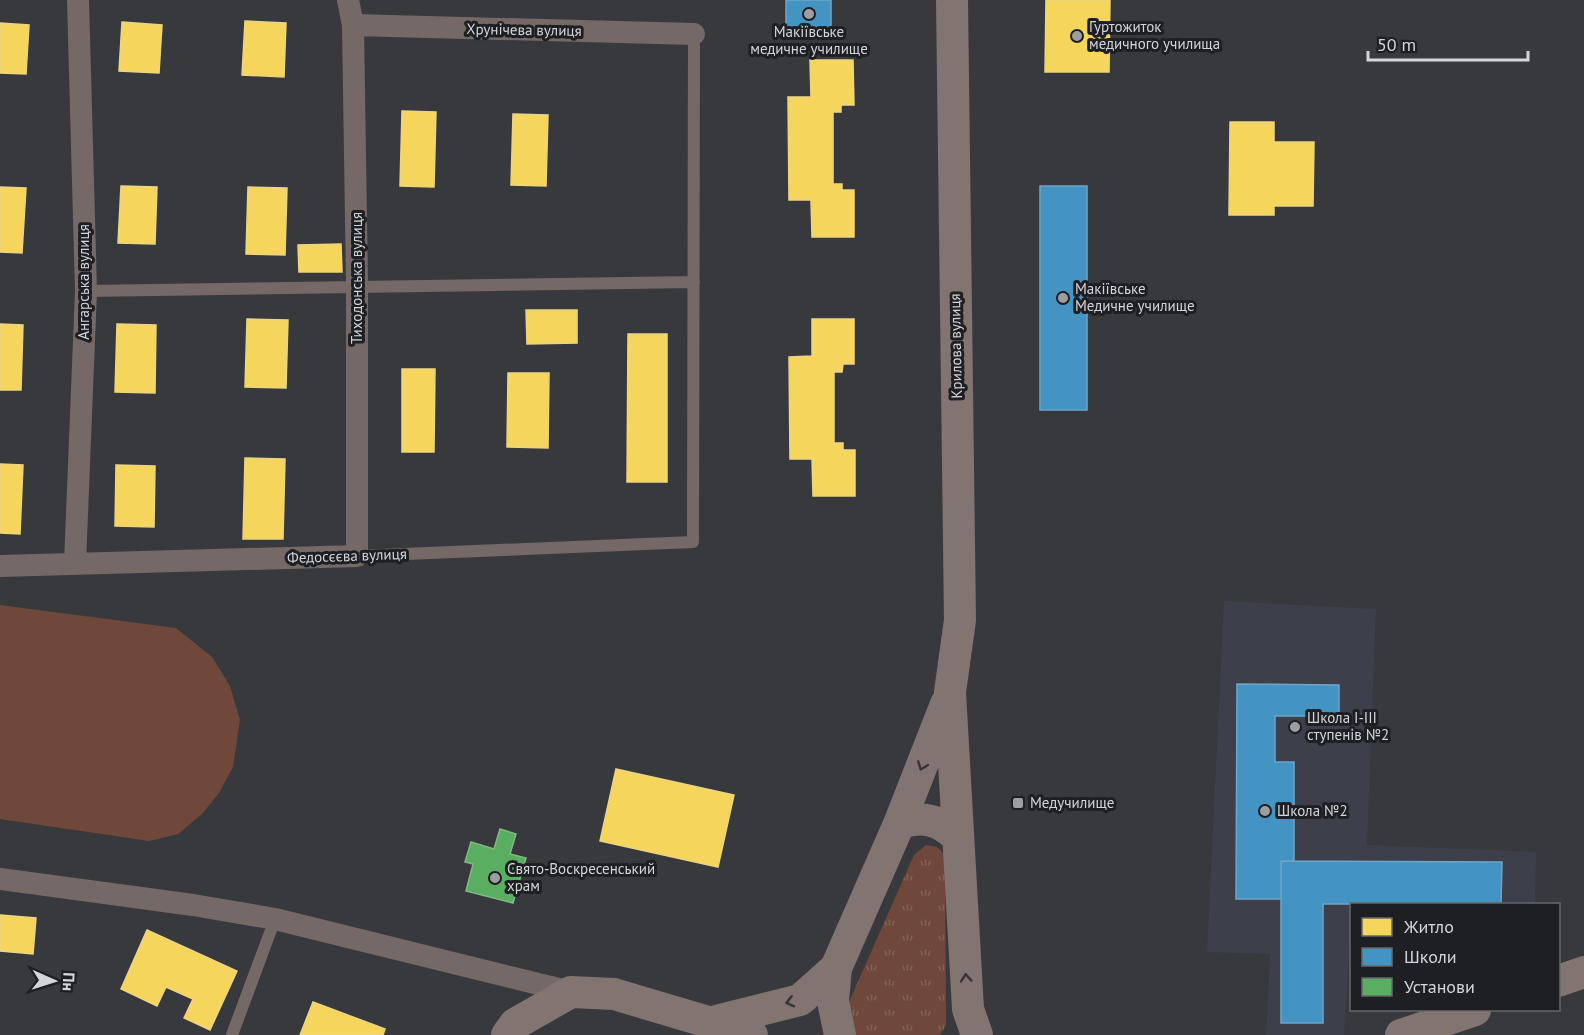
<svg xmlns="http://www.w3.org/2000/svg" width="1584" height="1035" viewBox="0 0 1584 1035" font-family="'PT Sans',sans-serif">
<defs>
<pattern id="grass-tufts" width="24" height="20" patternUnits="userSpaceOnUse" patternTransform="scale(1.5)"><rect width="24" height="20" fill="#70473b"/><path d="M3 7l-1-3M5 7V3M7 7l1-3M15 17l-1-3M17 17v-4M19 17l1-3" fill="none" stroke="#846157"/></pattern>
</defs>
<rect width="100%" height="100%" fill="#38393c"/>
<path fill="#3d3f4a" d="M1224,601L1376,609L1367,845L1536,852L1535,904H1352L1344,1035H1266L1270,954L1207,952Z"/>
<path fill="url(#grass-tufts)" d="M926,845L937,847L945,855L946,1025L940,1035H852L849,1002L914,855Z"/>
<path fill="#70473b" d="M0,605L176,628L212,657L230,686L240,720L233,767L219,793L202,814L178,834L149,841L0,819Z"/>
<path fill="#f6d55c" stroke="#ecd581" stroke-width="1.5" d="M1046,0H1110L1109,72H1045Z
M245,21L286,23L284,77L242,75Z
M122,22L162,25L159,73L119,71Z
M0,23L29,25L26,74L0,73Z
M810,60H853L854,105H841V112H833V184H842V190H854V237H812L811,200H789L788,97H811Z
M402,111L436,112L434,187L400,186Z
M513,114L548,115L546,186L511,185Z
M1230,122H1274V142H1314L1313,206H1274V215H1229Z
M121,186L157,187L155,244L118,243Z
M0,187L26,188L22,253L0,252Z
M248,187L287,188L285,255L246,254Z
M341,244L342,272H299L298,245Z
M526,310H577V343L527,344Z
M247,319L288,320L286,388L245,387Z
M812,319H854V364H843L842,372H834V443H843V450H855V496H813L812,459H790L789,357L812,356Z
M0,324L23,325L21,390H0Z
M117,324L156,325L155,393L115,392Z
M628,334H667V482H627Z
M402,369H435L434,452H402Z
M508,373H549L548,448L507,447Z
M245,458L285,459L283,539H243Z
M0,464L23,465L20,534L0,533Z
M116,465L155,466L154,527L115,526Z
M616,769L734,795L718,867L600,841Z
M0,915L36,918L33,954L0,951Z
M147,930L237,971L210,1030L184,1018L193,999L166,987L157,1006L121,989Z
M313,1002L385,1029L383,1035H300Z"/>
<path fill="#4393c3" stroke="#6ea7c9" stroke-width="1.5" d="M786,0H831V28H786Z
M1040,186H1087V410H1040Z
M1237,684L1339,685V716H1275V762H1294V861H1281V899H1236Z
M1281,861L1502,862L1501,904H1323V1023H1281Z"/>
<path fill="#5aae61" stroke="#7fba85" stroke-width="1.5" d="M500,829L516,834L510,854L526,858L513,903L466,891L473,864L465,862L471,842L494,849Z"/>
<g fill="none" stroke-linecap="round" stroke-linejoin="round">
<path stroke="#746966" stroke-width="12" d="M86,291L694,282
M357,556L693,542L694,34
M232,1035L275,919"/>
<path stroke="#746966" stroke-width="22" d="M353,25L694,34
M75,563L86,291L78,0
M0,566L357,556V285L353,25L348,0
M0,879L193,905L275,919L571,992"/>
<path stroke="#817471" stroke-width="32" d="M952,0L960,620L950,692L968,1009L977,1035
M899,824C922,815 940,820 957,837
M1558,981L1584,972
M712,1022L800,1000L836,968
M507,1035L515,1024L571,992L614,994L752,1035
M840,1035L833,1001L836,968L899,824L946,704
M1401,1035L1475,1010"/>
</g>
<defs><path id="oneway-chevron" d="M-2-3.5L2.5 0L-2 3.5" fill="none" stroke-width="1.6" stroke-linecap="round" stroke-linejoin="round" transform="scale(1.5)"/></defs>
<g stroke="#373436">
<use href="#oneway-chevron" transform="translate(922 766) rotate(111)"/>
<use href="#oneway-chevron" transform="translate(966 978) rotate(-94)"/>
<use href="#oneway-chevron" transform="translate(790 1002) rotate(166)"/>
</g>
<g fill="#9d9ea1" stroke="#1e1f22" stroke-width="2">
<circle cx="809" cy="14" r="6"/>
<circle cx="1077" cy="36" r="6"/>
<circle cx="1063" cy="298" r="6"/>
<circle cx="1295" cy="727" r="6"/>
<rect x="1012" y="797" width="12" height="12" rx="3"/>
<circle cx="1265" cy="811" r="6"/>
<circle cx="495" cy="878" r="6"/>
</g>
<g text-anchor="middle" stroke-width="6" stroke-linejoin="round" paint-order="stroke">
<g font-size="15" fill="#d4d5d8" stroke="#1e1f22" text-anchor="start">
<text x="1089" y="32">Гуртожиток<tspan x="1089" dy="17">медичного училища</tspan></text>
<text x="809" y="37" text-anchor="middle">Макіївське<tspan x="809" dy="17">медичне училище</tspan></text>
<text x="1075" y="294">Макіївське<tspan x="1075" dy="17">Медичне училище</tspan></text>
<text x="1307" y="723">Школа I-III<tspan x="1307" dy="17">ступенів №2</tspan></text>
<text x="1030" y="808">Медучилище</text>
<text x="1277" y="816">Школа №2</text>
<text x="507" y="874">Свято-Воскресенський<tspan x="507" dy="17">храм</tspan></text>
</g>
<g font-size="15" fill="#d4d5d8" stroke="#1e1f22">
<text transform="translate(524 30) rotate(1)" y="5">Хрунічева вулиця</text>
<text transform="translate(357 278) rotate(-90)" y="5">Тиходонська вулиця</text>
<text transform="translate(84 282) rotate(-90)" y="5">Ангарська вулиця</text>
<text transform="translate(956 346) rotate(-91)" y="5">Крилова вулиця</text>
<text transform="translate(347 556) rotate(-2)" y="5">Федосєєва вулиця</text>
</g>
</g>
<rect x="1350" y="903" width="210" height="108" fill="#1e1f22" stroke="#67686b" stroke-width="1.5"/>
<rect x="1362" y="918" width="30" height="18" fill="#f6d55c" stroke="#67686b" stroke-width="1.5"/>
<text x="1404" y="933" font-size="18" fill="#d4d5d8">Житло</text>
<rect x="1362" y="948" width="30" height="18" fill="#4393c3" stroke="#67686b" stroke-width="1.5"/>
<text x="1404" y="963" font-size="18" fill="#d4d5d8">Школи</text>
<rect x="1362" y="978" width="30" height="18" fill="#5aae61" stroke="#67686b" stroke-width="1.5"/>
<text x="1404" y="993" font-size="18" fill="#d4d5d8">Установи</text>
<g transform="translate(54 981) rotate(93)" stroke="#1e1f22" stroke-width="4.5" paint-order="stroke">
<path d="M0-4.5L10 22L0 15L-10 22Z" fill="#d4d5d8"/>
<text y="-9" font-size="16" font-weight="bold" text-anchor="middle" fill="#d4d5d8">Пн</text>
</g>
<path d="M1368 51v9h160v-9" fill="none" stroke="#d4d5d8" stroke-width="3"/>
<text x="1377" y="51" font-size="18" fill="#d4d5d8" stroke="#1e1f22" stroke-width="4.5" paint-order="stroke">50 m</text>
</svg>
